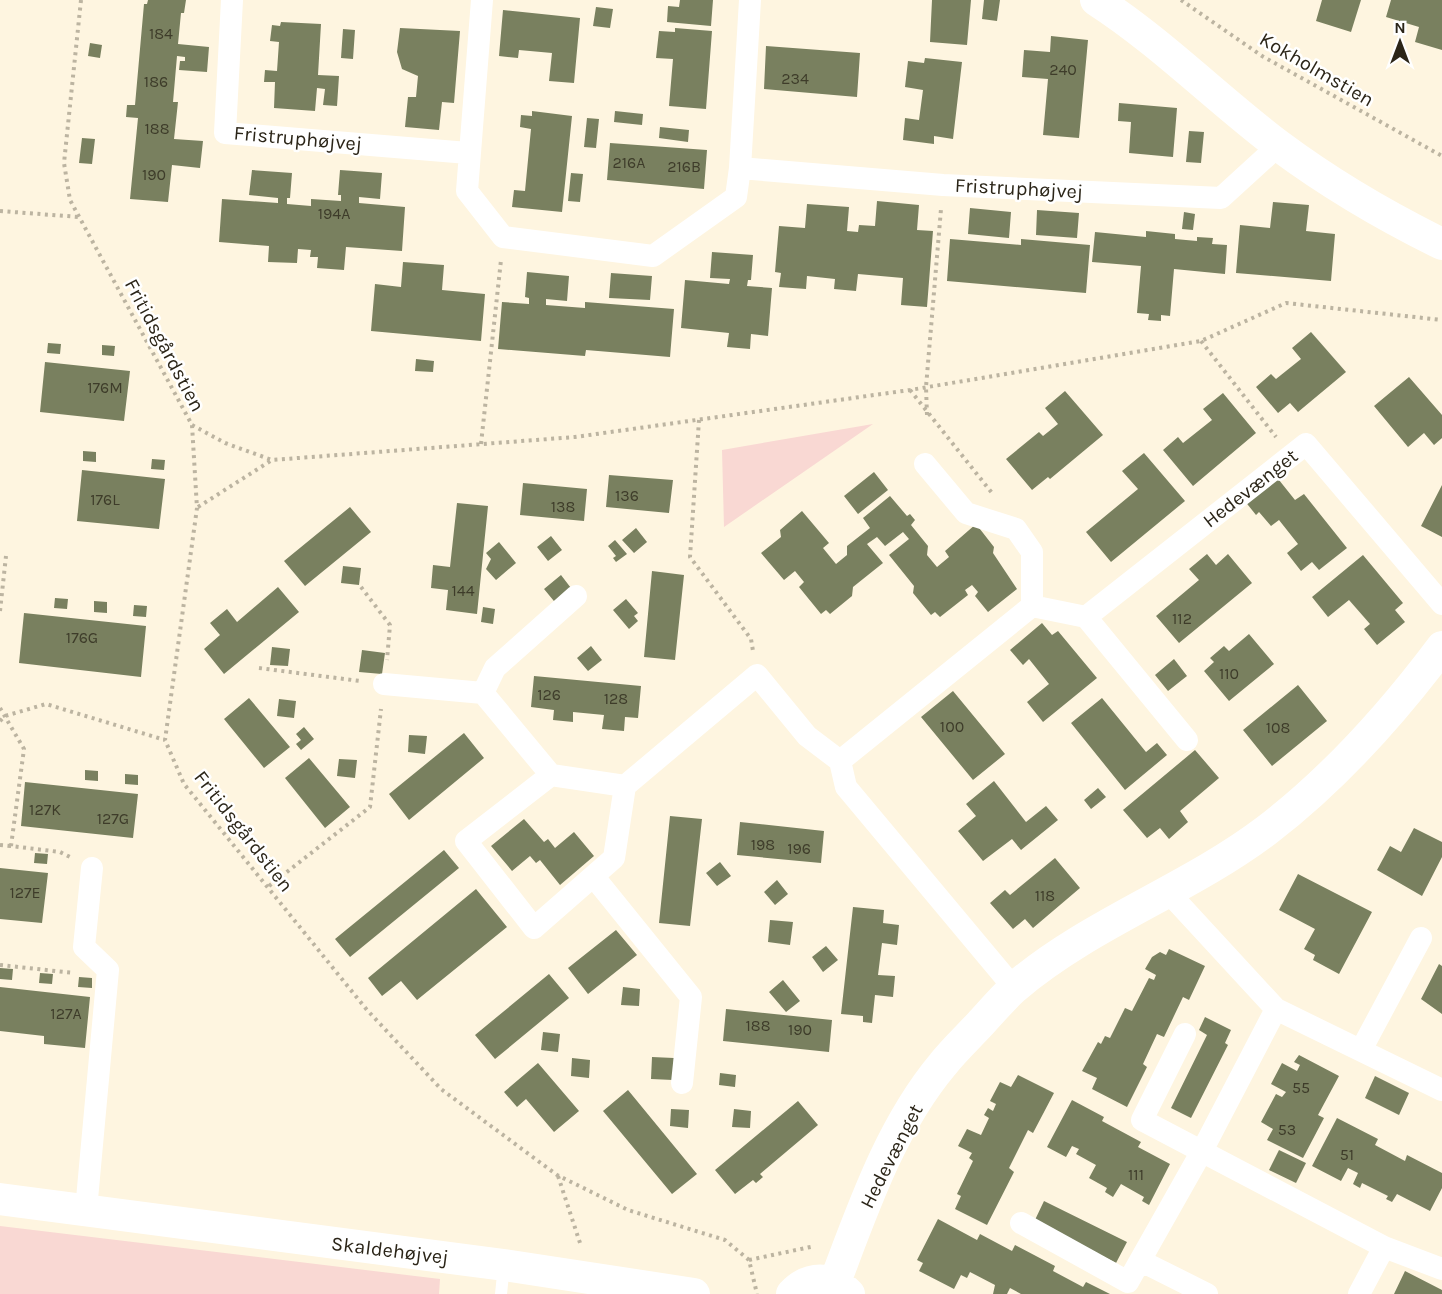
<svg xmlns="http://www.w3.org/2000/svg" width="1442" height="1294" viewBox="0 0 1442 1294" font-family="Karla,sans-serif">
<rect width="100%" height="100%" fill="#fef5e0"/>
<path fill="#f9d8d3" d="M873,424L724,527L722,450Z
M0,1226L440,1279L439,1294H0Z"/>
<path fill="#79805f" d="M148,0H186L184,13H181L178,44L209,47L207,72L179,70L180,61H185V57L177,56L173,102H178L174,139L203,141L200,168L172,165L168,202L130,199L138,118L126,117L127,105H135L144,4H147Z
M680,0H713L711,26L667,22L668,6L679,7Z
M932,0H971L967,45L930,42Z
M984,0H1000L997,21L982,19Z
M1322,0H1361L1351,32L1316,21Z
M1391,0H1442V50L1415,42L1419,27L1386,17Z
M596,7L613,9L610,28L593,26Z
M503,10L580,18L574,83L549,81L552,53L519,50L518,58L499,56Z
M281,22L321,24L318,75L339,76L337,106L323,105L325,89L317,88L315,111L274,108L275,82H264L265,70L277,71L279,42L270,41L272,25L280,26Z
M400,28L460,31L454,103L442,102L439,130L405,127L408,97H416L418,76L402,69L397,52Z
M675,28L712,31L706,109L669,106L673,59L656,58L659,31L675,32Z
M343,29L355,30L353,59L341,58Z
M1051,36L1088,40L1079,138L1043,135L1048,79L1022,77L1024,50L1050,52Z
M90,43L102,45L100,58L88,56Z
M766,46L860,53L857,97L764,89Z
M925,58L962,62L953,139L934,136V144L903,140L905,118L919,120L923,90L905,87L908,61L924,63Z
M1119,103L1177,108L1173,157L1129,153L1131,122L1118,121Z
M532,111L572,116L562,212L512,207L514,190L525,191L531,129L520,127L521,115L532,116Z
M615,111L643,114L642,125L614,122Z
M587,118L599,119L596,148L584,147Z
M660,127L689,130L688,142L659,138Z
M1189,131L1204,132L1201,163L1186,162Z
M82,138L95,139L92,164L79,163Z
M610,143L707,150L704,189L607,180Z
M252,170L292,173L290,198H287V204L311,206V199L341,201V195H338L340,170L382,173L380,199L359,197V203L405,207L402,251L346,247L344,270L317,268L318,257H310L311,250L298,249L297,263L268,262L269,246L219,242L222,199L278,203V198L249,195Z
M571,173L583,174L580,202L568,201Z
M877,201L919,205L917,230L933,231L927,307L901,305L903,278L858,274L856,291L834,289L835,279L807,276L806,289L779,287L781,273L775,272L779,226L805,228L807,204L849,207L847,231L858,232L859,225L875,226Z
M1273,202L1309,205L1306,231L1335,234L1331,281L1236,273L1240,225L1270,228Z
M970,208L1011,212L1009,238L968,234Z
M1037,210L1079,213L1077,238L1036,235Z
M1184,212L1195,214L1193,230L1182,229Z
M1146,231L1175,234V239L1197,241V237L1213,238L1212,244L1227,245L1225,274L1174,269L1170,316L1161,315V321L1148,320L1149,314L1137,313L1141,266L1092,262L1095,232L1146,237Z
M950,239L1021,245V239L1090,245L1086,293L947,281Z
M712,252L753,255L751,280H748L747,286L772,288L768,336L751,334L750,349L727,347L729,333L681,328L685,280L729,284L730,279L710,278Z
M403,262L444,265L442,290L485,294L481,341L371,331L375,284L401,287Z
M527,272L569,276L567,301L546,299V305L585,308V302L674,309L670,357L586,350L585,356L498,349L502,302L529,304V298L525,297Z
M611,273L652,276L650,300L609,298Z
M1311,332L1346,372L1298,412L1290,403L1278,413L1256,387L1271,374L1276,379L1301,359L1292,348Z
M48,343L61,344L60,354L47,353Z
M102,345L115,346L114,356L102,355Z
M416,359L434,361L433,372L415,371Z
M45,362L130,371L124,421L40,412Z
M1409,377L1442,415V438L1434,445L1424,433L1408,447L1374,406Z
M1065,391L1103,435L1050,479L1048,477L1032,490L1006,459L1039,432L1043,436L1058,424L1045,408Z
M1223,393L1256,433L1193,486L1163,450L1178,437L1183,443L1212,420L1203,409Z
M83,451L96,452V462L83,461Z
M1144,453L1185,501L1111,562L1086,532L1138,489L1122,471Z
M152,459L165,460L164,470L151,469Z
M82,470L165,479L159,529L77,521Z
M874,472L888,490L858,514L844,496Z
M609,475L673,480L669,513L606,507Z
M1275,475L1295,500L1304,494L1347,548L1319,570L1312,562L1301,571L1287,553L1298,544L1279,520L1271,526L1259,512L1256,515L1244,500Z
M523,483L587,489L584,521L520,515Z
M1442,485V537L1421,526Z
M890,496L907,516L910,514L915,520L911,525L928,546L927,555L937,567L949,557L945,551L976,524L994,547L993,553L1017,589L988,612L975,596L978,592L972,585L965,590L968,595L940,617L935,612L931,615L913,593L914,586L889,555L909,539L903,532L885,546L877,537L867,544L883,563L853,587L852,596L830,614L826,610L821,614L799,587L804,582L795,571L784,580L761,553L781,537L780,530L802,511L829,543L823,548L836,564L847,555V546L870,528L863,518Z
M457,503L488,506L477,614L446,610L448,590L431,588L433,565L450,567Z
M350,507L371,532L305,586L284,561Z
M636,528L647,542L634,553L622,540Z
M551,536L562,550L548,561L537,547Z
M615,540L627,554L616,562L613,558L616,556L608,546Z
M499,542L516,563L496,580L486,569L491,559L486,553Z
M1207,554L1216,565L1228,554L1252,583L1179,643L1156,616L1199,580L1189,569Z
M1363,555L1403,603L1395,610L1405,622L1377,645L1364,629L1370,624L1349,600L1328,617L1312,597Z
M343,566L361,568L359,585L341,583Z
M652,571L684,575L675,660L644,657Z
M561,575L574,592L558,606L544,589Z
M278,587L299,612L224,674L204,649L220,635L210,623L227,609L237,622Z
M55,598L68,599L67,609L54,608Z
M626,599L638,613L634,616L638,621L629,629L613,610Z
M94,601L107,602V613L94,612Z
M134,605L147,606L146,617L133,616Z
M483,607L495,609L493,624L481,622Z
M24,613L146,626L141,677L19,663Z
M1042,623L1052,635L1058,631L1097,678L1043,722L1027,702L1049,684L1029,659L1023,665L1010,650Z
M1249,634L1274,664L1229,701L1204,671L1214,662L1210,658L1224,646L1229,651Z
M591,646L602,660L588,671L577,658Z
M272,647L290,649L288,666L270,665Z
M362,650L385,653L382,674L359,672Z
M1174,659L1187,676L1168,691L1155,675Z
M534,676L641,686L638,718L625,717L624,731L602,729L604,715L573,712V722L553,720L554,710L531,707Z
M1298,685L1327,721L1272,766L1243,730Z
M953,691L1005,754L973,780L921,717Z
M249,698L290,747L264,768L224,719Z
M1102,698L1146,752L1157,743L1167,755L1125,790L1071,723Z
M279,699L296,701L294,718L277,716Z
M304,727L314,739L301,750L296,744L301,740L296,734Z
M464,733L484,758L409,820L389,794Z
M409,735L427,736L425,754L408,752Z
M1195,750L1219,778L1180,811L1188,822L1169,839L1160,828L1147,838L1123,810Z
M309,758L350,807L325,828L285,778Z
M339,759L357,760L355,778L337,776Z
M85,770L98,771V781L85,780Z
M125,774L138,775V785L125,784Z
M994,781L1026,822L1046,806L1058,820L1021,850L1012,839L983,861L958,831L976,816L966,804Z
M25,782L138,794L133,838L21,826Z
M1098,788L1106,797L1091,809L1084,800Z
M670,816L702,819L690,926L659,923Z
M524,819L544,842L548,839L555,848L574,832L594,856L560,885L540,860L536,863L530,856L512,871L491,846Z
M740,822L824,831L821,863L737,855Z
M1414,828L1442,842V857L1422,896L1377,870L1390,846L1401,852Z
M444,850L459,868L350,957L335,939Z
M35,853L48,854L47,864L34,863Z
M1055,858L1080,888L1033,928L1025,919L1013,929L990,903L1005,890L1010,895Z
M720,862L731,876L717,886L706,873Z
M0,868L48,873L42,923L0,919Z
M1298,874L1372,912L1339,974L1313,960L1315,955L1304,949L1315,929L1279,910Z
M777,880L788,894L775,905L764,892Z
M476,889L507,927L417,1000L401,981L382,996L368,978Z
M853,907L884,910L883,923L899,925L897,945L882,943L878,975L895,976L893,997L875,995L872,1023L863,1022V1016L841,1014Z
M770,920L793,922L790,945L768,942Z
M616,930L637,955L588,994L568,968Z
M826,946L838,960L823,972L812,957Z
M1169,949L1205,966L1189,1000L1183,997L1164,1037L1157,1034L1143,1064L1147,1067L1127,1107L1092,1089L1097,1078L1082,1071L1098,1042L1101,1044L1105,1036L1110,1038L1125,1008L1132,1011L1149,978L1154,980L1156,975L1145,969L1152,957L1160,952L1166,955Z
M1439,964L1442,966V1014L1421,999Z
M0,968L13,969L12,980L0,979Z
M40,973L53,974L52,984L39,983Z
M549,974L569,998L495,1059L475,1035Z
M79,977L92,978V988L78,987Z
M783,980L800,1001L786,1012L769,992Z
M0,987L90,997L85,1048L44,1044V1036L0,1031Z
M623,987L640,989L639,1006L621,1005Z
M726,1009L832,1020L829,1052L723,1041Z
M1205,1017L1231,1030L1225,1043L1228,1045L1191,1118L1171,1108L1207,1035L1199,1030Z
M543,1032L560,1034L558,1052L541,1050Z
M1299,1055L1339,1076L1318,1115L1324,1118L1303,1158L1267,1140L1273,1129L1261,1122L1276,1094L1282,1097L1286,1092L1271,1084L1282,1063L1297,1071L1300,1065L1294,1062Z
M652,1057L674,1058L673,1080L651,1079Z
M572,1058L590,1060L589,1078L571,1076Z
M538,1063L579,1111L554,1132L526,1099L517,1107L504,1092Z
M720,1073L736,1075L735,1087L719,1085Z
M1018,1075L1054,1093L1033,1133L1028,1130L1009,1168L1014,1172L987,1225L955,1209L961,1196L957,1194L973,1161L969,1158L972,1153L958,1146L967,1129L981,1135L989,1118L984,1115L988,1108L993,1111L996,1104L990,1101L1000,1082L1011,1087Z
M1375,1076L1409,1093L1399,1115L1365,1098Z
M628,1090L697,1174L672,1194L603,1111Z
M1072,1100L1104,1117L1102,1121L1141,1142L1138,1147L1170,1164L1149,1205L1142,1201L1144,1197L1121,1184L1113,1197L1105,1192L1107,1188L1089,1178L1096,1165L1076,1154L1079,1149L1072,1146L1066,1157L1047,1147Z
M798,1101L818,1125L760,1174L763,1177L756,1183L753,1180L735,1194L715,1170Z
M671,1109L689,1110L688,1128L670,1126Z
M734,1109L751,1111L750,1128L732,1127Z
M1337,1118L1378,1139L1375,1145L1405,1161L1407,1155L1442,1173V1188L1430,1211L1397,1194L1392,1202L1386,1199L1388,1196L1362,1183L1360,1188L1353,1184L1358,1173L1348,1168L1341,1181L1312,1166Z
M1279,1150L1306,1163L1296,1183L1269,1170Z
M1044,1201L1127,1242L1116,1263L1034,1222Z
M938,1219L977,1240L980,1234L1012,1251L1015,1245L1055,1266L1053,1271L1083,1287L1086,1282L1110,1294H1021L1010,1288L1007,1294H993L995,1285L970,1272L967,1278L961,1275L954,1289L919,1271L923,1263L917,1260Z
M1405,1271L1442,1290V1294H1394Z"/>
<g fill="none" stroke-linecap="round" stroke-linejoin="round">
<path stroke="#bcb4a1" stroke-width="4" stroke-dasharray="3 4.5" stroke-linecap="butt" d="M81,0L64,163L70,200L192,425L197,508L165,740L184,784L367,1010L441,1089L557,1175L628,1210L725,1240L749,1260L757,1294
M1181,0L1262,56L1442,156
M0,211L79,217
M1201,341L1276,437
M910,390L992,493
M927,415L926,387L941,209
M699,420L690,557L751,639L753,651
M192,425L225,443L272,460L575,437L910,390L1201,341L1286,303L1442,320
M481,444L501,260
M198,507L272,460
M361,587L390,625L387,660
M0,611L6,556
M259,668L360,681
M0,708L24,749L11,846L60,852L70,857
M0,721L5,716L46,704L165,740
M0,845L11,846
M269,886L370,807L381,709
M0,965L74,973
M558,1176L581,1246
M749,1260L815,1246"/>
<path stroke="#fff" stroke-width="12" d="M501,1294L504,1265"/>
<path stroke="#fff" stroke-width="22" d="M232,0L225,133L468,153
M482,0L467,191L503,237L653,256L736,197L740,168L943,185L1221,198L1279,145
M740,168L750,0
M1032,606L1086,617L1187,740
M1086,617L1306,444L1442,604
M384,684L483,693L551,775L625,786L757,675L807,736L840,761L846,787L1014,988
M483,693L495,668L576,596
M840,761L1032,606V552L1016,529L966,513L925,464
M551,775L466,841L534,928L614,858L625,786
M594,877L691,997L682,1083
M1276,1009L1442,1090
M1185,1034L1142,1120L1384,1247L1442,1269
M1361,1050L1421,938
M86,1210L108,970L84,947L92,868
M1021,1223L1128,1282L1202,1151L1276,1009L1169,893
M1141,1261L1207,1294
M1359,1294L1384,1247"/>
<path stroke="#fff" stroke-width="32" d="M1096,0C1161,42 1216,98 1278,145C1329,183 1385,216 1442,244
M0,1199L504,1265L694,1294
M835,1282C863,1208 891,1126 943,1064C954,1050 968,1037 980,1024C991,1012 1002,999 1014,988C1090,923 1188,890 1267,830C1335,778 1391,715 1442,647
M792,1294C809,1276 831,1276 849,1294"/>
</g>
<g text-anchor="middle" stroke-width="5" stroke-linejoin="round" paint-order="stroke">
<g font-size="16" fill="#3e3c2a">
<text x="161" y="39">184</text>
<text x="1063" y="75">240</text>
<text x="795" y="84">234</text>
<text x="156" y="87">186</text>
<text x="157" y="134">188</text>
<text x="629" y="168">216A</text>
<text x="684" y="172">216B</text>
<text x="154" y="180">190</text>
<text x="334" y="219">194A</text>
<text x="105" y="393">176M</text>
<text x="627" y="501">136</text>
<text x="105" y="505">176L</text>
<text x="563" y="512">138</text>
<text x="463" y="596">144</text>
<text x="1182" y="624">112</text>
<text x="82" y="643">176G</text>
<text x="1229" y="679">110</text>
<text x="549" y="700">126</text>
<text x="616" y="704">128</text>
<text x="952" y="732">100</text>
<text x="1278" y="733">108</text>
<text x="45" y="815">127K</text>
<text x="113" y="824">127G</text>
<text x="763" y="850">198</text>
<text x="799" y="854">196</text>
<text x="25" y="898">127E</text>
<text x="1045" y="901">118</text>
<text x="66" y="1019">127A</text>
<text x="758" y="1031">188</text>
<text x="800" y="1035">190</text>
<text x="1301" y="1093">55</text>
<text x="1287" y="1135">53</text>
<text x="1347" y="1160">51</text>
<text x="1136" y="1180">111</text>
</g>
<g font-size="20" fill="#2b2518" stroke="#fff">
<text transform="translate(1317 69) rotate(30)" y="7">Kokholmstien</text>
<text transform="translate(298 138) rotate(5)" y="7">Fristruphøjvej</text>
<text transform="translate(1019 188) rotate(3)" y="7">Fristruphøjvej</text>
<text transform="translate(165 345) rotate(62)" y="7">Fritidsgårdstien</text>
<text transform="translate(1250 488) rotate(-38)" y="7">Hedevænget</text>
<text transform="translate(244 831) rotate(52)" y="7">Fritidsgårdstien</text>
<text transform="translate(891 1156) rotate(-63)" y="7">Hedevænget</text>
<text transform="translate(390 1250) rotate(7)" y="7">Skaldehøjvej</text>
</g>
</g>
<g transform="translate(1400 42)" stroke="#ffffff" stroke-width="4.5" paint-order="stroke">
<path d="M0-4.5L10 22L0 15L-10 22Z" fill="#2b2518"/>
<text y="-9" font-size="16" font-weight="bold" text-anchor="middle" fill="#2b2518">N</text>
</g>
</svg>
